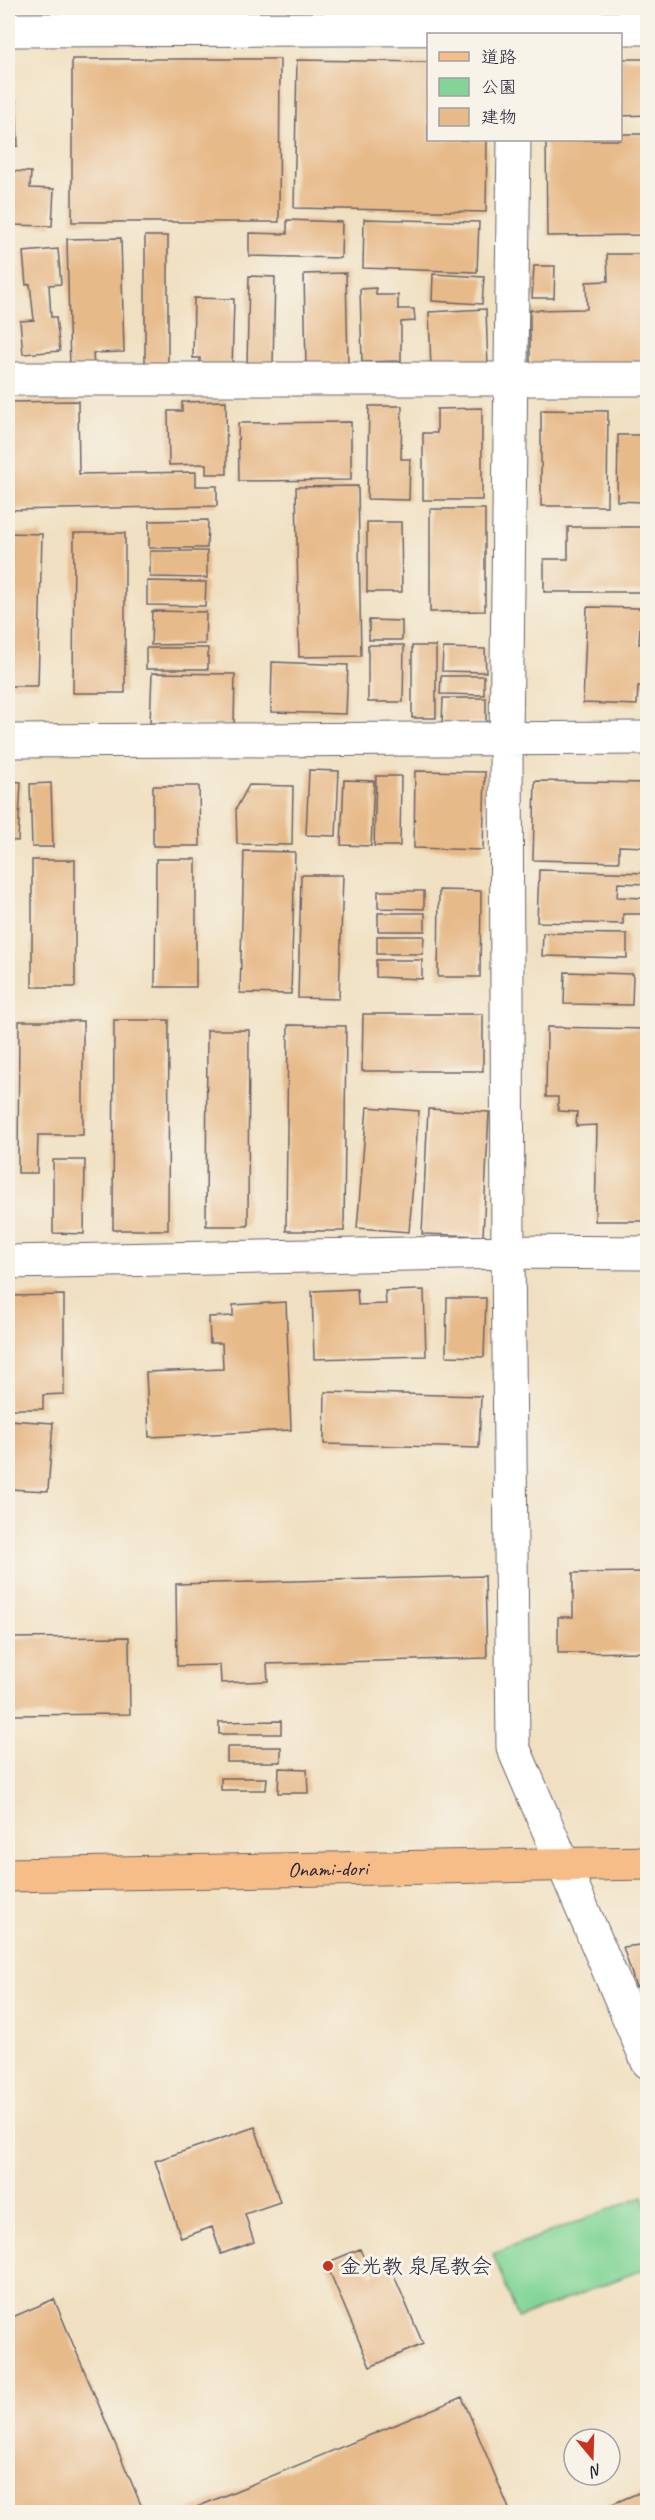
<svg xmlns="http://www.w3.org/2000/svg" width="655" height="2520" viewBox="0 0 655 2520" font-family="Caveat,'Klee One',sans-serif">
<rect width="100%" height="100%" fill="#f7f3e8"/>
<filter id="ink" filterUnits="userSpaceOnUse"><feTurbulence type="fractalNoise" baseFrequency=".0167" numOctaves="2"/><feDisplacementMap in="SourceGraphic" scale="12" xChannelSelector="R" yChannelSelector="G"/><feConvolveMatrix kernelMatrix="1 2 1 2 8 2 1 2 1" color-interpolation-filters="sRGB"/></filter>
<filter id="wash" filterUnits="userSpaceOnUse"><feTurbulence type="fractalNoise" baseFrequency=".008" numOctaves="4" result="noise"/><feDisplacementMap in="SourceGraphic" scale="24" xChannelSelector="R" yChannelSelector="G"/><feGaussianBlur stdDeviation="1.35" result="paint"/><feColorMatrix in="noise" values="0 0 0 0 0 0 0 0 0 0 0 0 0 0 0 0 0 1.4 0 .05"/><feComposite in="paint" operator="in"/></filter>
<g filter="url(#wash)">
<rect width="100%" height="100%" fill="#f0e0c1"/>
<path fill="#83d597" stroke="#527c69" stroke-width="1.5" d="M643,2196L647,2208V2268L518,2318L493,2254Z"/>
<g id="blocks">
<path fill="#e7ba89" d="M72,59H280L279,222H72Z
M620,59H648V115L620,116Z
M297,60L428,62V140H487L486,212L294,208Z
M16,101L18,146L8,147V102Z
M620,134H648V235L547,236L546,140H620Z
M8,171L31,172L30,188L54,189L52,226L8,225Z
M364,219L479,222L477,272L363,268Z
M287,220L342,222L341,258L249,256V233L287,234Z
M145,236H168V365H145Z
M121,238L124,352L93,353L94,369L70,370L67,239Z
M58,249L61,284L49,285L51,317H56L60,351L23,354L20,321L34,320L30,284L26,285L23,252Z
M607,254H648V365L530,366V310L587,309L586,282L608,281Z
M534,266H555L554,298H532Z
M346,273L348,364L306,366L304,274Z
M433,274L484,277L482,304L432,301Z
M249,276L275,277L273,365H247Z
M376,288V295H398V309H414L415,321L401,322V361L362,362L360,289Z
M194,298L234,299L232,370L200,368V358H193Z
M486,309L488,368L431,370L429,312Z
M78,401L79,474L196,472V486H217V506L8,510V466H11L10,402Z
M226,401L227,474H206V464L169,465L168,411H182V402Z
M369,406H402L401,459H410L409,500L367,499Z
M482,408V500H423V433H437V409Z
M541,410L608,411L607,506H541Z
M351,422V480L239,481L238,423Z
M618,435H645L643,502L617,501Z
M358,486L361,656L299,657L296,487Z
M430,509H485V611L430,612Z
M208,520L207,548H149V521Z
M367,522H401L402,592H367Z
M568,527H648V592H544V559H568Z
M8,533L42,534L38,686H8Z
M74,533H125V693H73Z
M150,551H207V578L150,577Z
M147,581L206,582L205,606L147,605Z
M587,607L641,608L639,644H648V686H638L637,705L583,703Z
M152,611L206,612L205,644L151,645Z
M369,620L402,621V640H369Z
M368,645H404L403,702H368Z
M412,646H436V718H412Z
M146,648H208V669H146Z
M443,648L485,649L486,672L442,671Z
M272,662L348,665L346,714L271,712Z
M152,673L235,674L234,725L150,723Z
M441,676H484V695L440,694Z
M443,698H486V723H442Z
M309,770L339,771L336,836L306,835Z
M415,771L485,772L483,850L414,848Z
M376,776H401L400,846H374Z
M344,780L374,781L371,846L341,845Z
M8,781L21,782L18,841L8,840Z
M535,781L648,783V847L619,846V862L533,860Z
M51,783L53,847H32L30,784Z
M249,785L293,786L292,845L237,844L236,809Z
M153,786H199L200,846H153Z
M244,851L295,852L291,994L240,993Z
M156,859H196V987H155Z
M32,860H75V987H32Z
M539,870L648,873V884L618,883L617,897L648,898V914H623V924L537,922Z
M301,875H343L339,999L298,998Z
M439,890L481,891L480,977H438Z
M378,891H424V909L378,908Z
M378,913H425V931H378Z
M543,933L627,934V958L542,956Z
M377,936H424L423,954H377Z
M8,954H13L10,998H8Z
M376,960H422V979L376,977Z
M565,972L633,974L632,1005L564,1004Z
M363,1014H483V1071H362Z
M114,1020H169L168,1230H113Z
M19,1021H83V1135H38L37,1173H18Z
M288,1025L346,1026L344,1231H286Z
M547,1027L648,1029V1221H595L597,1125L576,1126L577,1112L558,1111V1097H546Z
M207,1030H249L248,1226H206Z
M367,1107L419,1111L409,1232L357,1228Z
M428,1109L489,1112L483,1236L422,1234Z
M53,1160H85L84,1234L53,1233Z
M357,1289L358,1305L386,1304L385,1291L424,1290L426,1356L314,1359L312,1291Z
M64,1295V1394L43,1395V1409H8V1296Z
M447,1298H486L484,1357L446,1356Z
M286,1302L291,1430L149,1437L146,1372L223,1369L222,1343H210L209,1317L233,1316V1305Z
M325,1392L481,1396L479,1448L324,1444Z
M8,1420L53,1423L48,1491L8,1489Z
M648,1572V1652L558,1653V1617H573V1573Z
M485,1576L487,1658L267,1664L268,1681L221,1683L220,1665L177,1666L176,1584Z
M129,1637L130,1714L8,1715V1638Z
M281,1721V1734H219V1722Z
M227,1747H281V1762H227Z
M279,1768L307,1769L308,1793H278Z
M221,1778H267L266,1790H221Z
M648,1944V1983L636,1987L623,1947Z
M255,2127L280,2202L245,2214L254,2242L221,2254L212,2227L181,2238L155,2161Z
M360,2249L371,2275L390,2266L423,2344L370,2367L326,2263Z
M54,2299L144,2512H8V2319Z
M462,2397L510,2511L185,2512Z
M648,2489V2512H593Z"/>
</g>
</g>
<g filter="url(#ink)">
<use href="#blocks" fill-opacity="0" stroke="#6a646a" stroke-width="1.5"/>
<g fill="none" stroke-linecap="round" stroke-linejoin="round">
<g stroke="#6a646a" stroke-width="35">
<path id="minor" d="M8,30L648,28
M514,140L506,738L508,1252L513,1747L648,2062
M8,379H648
M8,741L648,738
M8,1262L508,1252L648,1253"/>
</g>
<g stroke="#6a646a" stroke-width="35">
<g id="primary">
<path id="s1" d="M8,1875L648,1863"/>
</g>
</g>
<use href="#minor" stroke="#fff" stroke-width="33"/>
<use href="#primary" stroke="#f7bd88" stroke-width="33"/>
</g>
</g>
<circle fill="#c8321e" stroke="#f7f3e8" stroke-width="2" cx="328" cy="2266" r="6"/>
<g text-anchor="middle" stroke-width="6" stroke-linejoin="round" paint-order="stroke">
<g font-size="21" fill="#22223b" stroke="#f7f3e8">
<text dy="7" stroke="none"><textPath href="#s1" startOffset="320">Onami-dori</textPath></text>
</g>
<g font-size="21" fill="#22223b" stroke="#f7f3e8" text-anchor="start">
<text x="340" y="2273">金光教 泉尾教会</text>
</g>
</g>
<rect width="655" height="2520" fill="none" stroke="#f7f3e8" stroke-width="30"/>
<rect x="427" y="33" width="195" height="108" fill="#f7f3e8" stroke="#a29fa3" stroke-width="1.5"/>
<rect x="439" y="52" width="30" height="9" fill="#f7bd88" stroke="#a29fa3" stroke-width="1.5"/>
<text x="481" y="63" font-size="18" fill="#22223b">道路</text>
<rect x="439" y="78" width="30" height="18" fill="#83d597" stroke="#a29fa3" stroke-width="1.5"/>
<text x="481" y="93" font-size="18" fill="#22223b">公園</text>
<rect x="439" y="108" width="30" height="18" fill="#e7ba89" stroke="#a29fa3" stroke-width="1.5"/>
<text x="481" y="123" font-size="18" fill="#22223b">建物</text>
<g transform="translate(592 2457) rotate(161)"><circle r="28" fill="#f7f3e8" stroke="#a29fa3" stroke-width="1.5"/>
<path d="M0-4.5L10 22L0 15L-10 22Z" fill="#c8321e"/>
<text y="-9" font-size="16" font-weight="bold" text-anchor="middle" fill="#22223b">N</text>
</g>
</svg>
